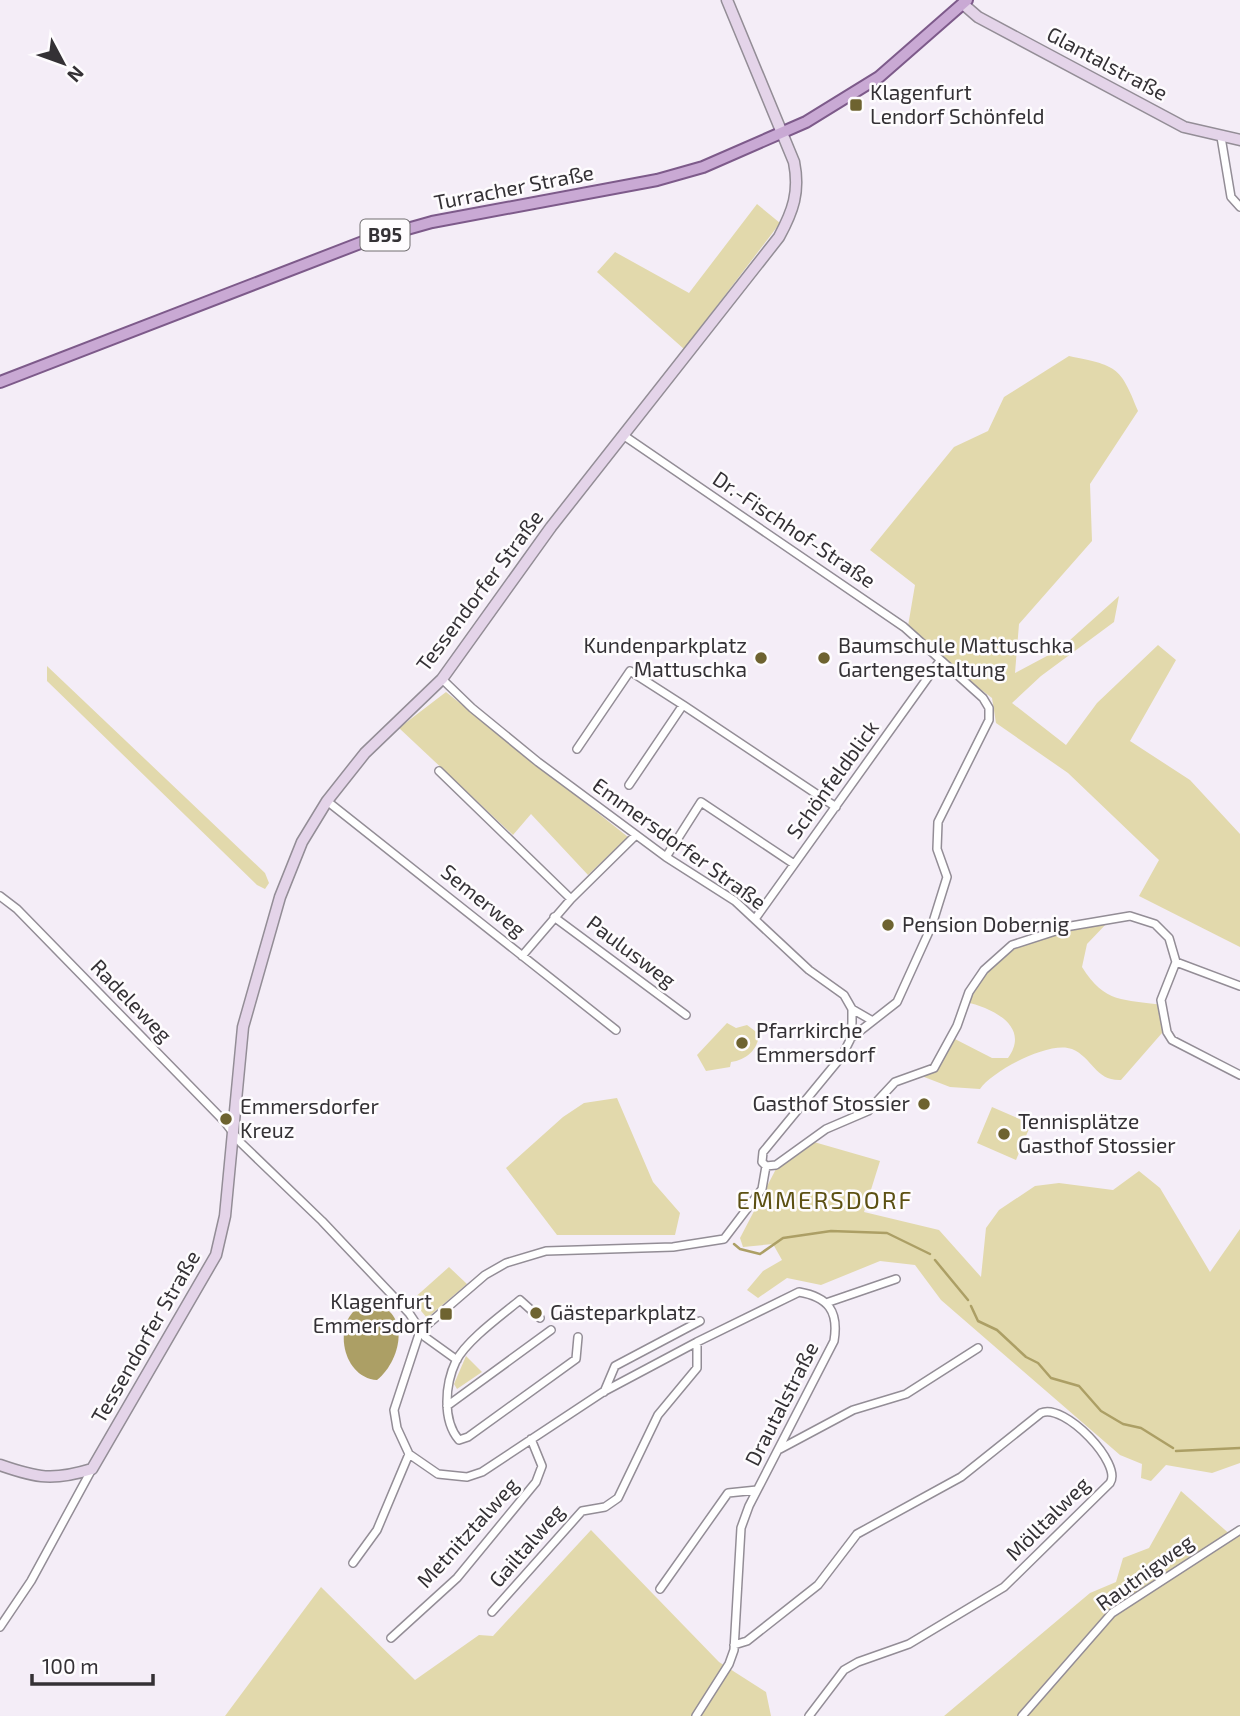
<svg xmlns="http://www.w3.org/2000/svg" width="1240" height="1716" viewBox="0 0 1240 1716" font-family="'Exo 2',sans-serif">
<rect width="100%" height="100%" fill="#f4edf7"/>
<path fill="#e2d9ac" d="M757,204L780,223L684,349L597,272L615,252L689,293Z
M1069,356C1116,366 1120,365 1138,411L1090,484L1092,541L1019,624L1015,673L1060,649L1119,596L1114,622L1041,676L1012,703L1066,745L1097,703L1158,645L1176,660L1130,741L1190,780L1240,834V947L1139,896L1159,860L1068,773L996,723L992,698L942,660L908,626L915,585L870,550L954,447L988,431L1004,397Z
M47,666L265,873L269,883L265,889L257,885L47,681Z
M446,692L628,837L588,875L531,814L513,835L399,728Z
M1108,922L1087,944L1082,967C1105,1004 1124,999 1162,1005L1165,1023L1162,1033L1121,1080C1095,1081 1093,1058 1072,1049C1050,1040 992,1071 980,1089L950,1087L919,1075L939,1060L951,1037L992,1058H1008C1031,1026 992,1008 966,1002C974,990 981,974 990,964C1021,931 1067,929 1108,922Z
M727,1023L736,1028L747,1025L759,1034C758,1050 746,1060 731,1062L730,1067L706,1071L697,1055Z
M617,1098L653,1182L680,1213L675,1235H557L506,1168L563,1117L584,1103Z
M992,1107L1031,1124L1016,1160L977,1143Z
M814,1142L880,1161L864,1212L939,1230L981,1277L986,1228L999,1210L1035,1186L1059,1183L1113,1190L1139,1171L1160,1188L1210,1272L1240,1229V1463L1212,1473L1166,1465L1151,1481L1141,1478L1142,1464L1120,1455L941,1300L915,1265L880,1261L821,1285L787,1278L758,1298L747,1290L763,1271L782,1260L773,1244L743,1247L740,1238L776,1169Z
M449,1267L467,1284L427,1318L412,1300Z
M466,1356L482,1372L457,1389L454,1384Z
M1181,1491L1233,1537L1240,1535V1716H944L1090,1593L1116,1582L1123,1558L1149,1548Z
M591,1530L719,1662L766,1692L771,1716H225L321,1587L415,1680L479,1635L493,1636Z"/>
<path fill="#ac9f65" d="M367,1303C412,1306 403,1359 377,1380C340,1378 330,1315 367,1303Z"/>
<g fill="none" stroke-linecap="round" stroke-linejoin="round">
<path stroke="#ac9f65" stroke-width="2.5" d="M734,1244L740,1249L760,1254L783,1238L831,1231L887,1233L930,1254
M935,1260L968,1300
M971,1306L978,1321L997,1330L1026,1357L1038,1363L1051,1378L1079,1386L1101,1411L1123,1424L1141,1428L1173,1448
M1176,1451L1240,1448"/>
<g stroke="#938d96" stroke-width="10">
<path id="street" d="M1221,137L1231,197L1240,207
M623,435L904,627L983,698L989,708V720L938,822L937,849L947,877L932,925L897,1002L851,1038
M442,679L472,708L538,762L666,857L735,901L809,970L844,995L852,1009V1022L851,1038L842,1056L763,1152L762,1162L766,1166
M577,749L630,671L683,705
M439,771L571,899
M629,785L683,705L836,807
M327,801L616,1030
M666,857L701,802L794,864
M0,896L17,909L224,1121L241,1143L322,1221L409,1313L425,1337L457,1360
M554,917L686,1015
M755,919L939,662
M522,956L571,899L636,835
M1176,962L1240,986
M852,1009L871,1020
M766,1166L776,1165L826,1129L868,1111L895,1082L934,1068L957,1026L969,992L984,970L1012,945L1071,926L1130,916L1155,924L1169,938L1176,962L1161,1000L1167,1032L1172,1040L1240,1075
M826,1303L896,1279
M540,1318L520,1300C502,1315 467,1340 456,1361C445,1384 442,1420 459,1440L468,1437L576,1359L578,1337
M604,1392L615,1366L700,1321
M447,1406L551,1330
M780,1449L853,1410L906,1394L978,1348
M353,1563L377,1530L409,1454
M660,1589L728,1493L757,1490
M492,1612L582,1511L605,1507L618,1498L658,1415L697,1368V1342
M0,1627L31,1581L92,1469
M391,1638L457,1578L536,1482L542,1466L531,1439
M734,1645L747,1641L818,1585L857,1534L961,1477L1041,1413C1064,1402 1123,1464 1110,1483L1004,1587L909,1644L858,1662L844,1670L809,1716
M696,1716L729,1664L734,1650L741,1528L749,1506L834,1341C839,1311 828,1297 799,1292L697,1342L603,1392L482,1472L467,1477L438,1474L409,1454L397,1428L394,1410L420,1331L485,1275L506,1263L546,1251L673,1247L724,1239L762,1189L766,1166
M1022,1716L1112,1613L1240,1530"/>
</g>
<g stroke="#938d96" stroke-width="13">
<path id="secondary" d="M963,4L978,17L1184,127L1240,140
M0,1465C37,1478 53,1481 92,1469L216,1255L225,1216L243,1027L280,897L302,842L327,801L365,753L442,679L551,527L779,237C793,211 800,192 794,162L727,0"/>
</g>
<g stroke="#7d5a8a" stroke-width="14">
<path id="primary" d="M0,382L368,240L432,222L657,180L703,167L806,122L879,77L967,0"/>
</g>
<use href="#street" stroke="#fff" stroke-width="7"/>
<use href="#secondary" stroke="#e4d4e9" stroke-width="10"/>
<use href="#primary" stroke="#c9a9d4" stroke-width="10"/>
</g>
<g fill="#6e6330" stroke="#fefcfe" stroke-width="2.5">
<rect x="849" y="98" width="14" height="14" rx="3.5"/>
<circle cx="761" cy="658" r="7"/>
<circle cx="824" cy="658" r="7"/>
<circle cx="888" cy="925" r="7"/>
<circle cx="742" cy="1043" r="7"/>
<circle cx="924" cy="1104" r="7"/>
<circle cx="226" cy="1119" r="7"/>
<circle cx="1004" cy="1134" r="7"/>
<circle cx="536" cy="1313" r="7"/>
<rect x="439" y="1307" width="14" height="14" rx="3.5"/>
</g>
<g text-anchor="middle" stroke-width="5" stroke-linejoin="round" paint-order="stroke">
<rect fill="#fefcfe" stroke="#716e71" stroke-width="2" x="360.5" y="219.5" width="49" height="31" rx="5"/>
<g font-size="19" font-weight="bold" fill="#343135">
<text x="385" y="242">B95</text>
</g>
<g font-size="21" fill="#343135" stroke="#fefcfe">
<text transform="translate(1107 64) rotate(28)" y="7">Glantalstraße</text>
<text transform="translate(514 188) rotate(-11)" y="7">Turracher Straße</text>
<text transform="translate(794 530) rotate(34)" y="7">Dr.-Fischhof-Straße</text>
<text transform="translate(480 591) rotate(-53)" y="7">Tessendorfer Straße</text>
<text transform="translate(833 780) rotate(-54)" y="7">Schönfeldblick</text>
<text transform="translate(679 844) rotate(36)" y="7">Emmersdorfer Straße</text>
<text transform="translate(483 901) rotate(39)" y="7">Semerweg</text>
<text transform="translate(631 952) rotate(37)" y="7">Paulusweg</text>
<text transform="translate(131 1001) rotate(46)" y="7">Radeleweg</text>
<text transform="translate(146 1337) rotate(-60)" y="7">Tessendorfer Straße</text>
<text transform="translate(782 1404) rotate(-63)" y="7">Drautalstraße</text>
<text transform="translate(1048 1519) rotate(-45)" y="7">Mölltalweg</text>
<text transform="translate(468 1533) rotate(-48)" y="7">Metnitztalweg</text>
<text transform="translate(527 1546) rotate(-49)" y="7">Gailtalweg</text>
<text transform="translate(1145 1573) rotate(-36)" y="7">Rautnigweg</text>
</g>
<g font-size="21" fill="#343135" stroke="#fefcfe" text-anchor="start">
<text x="870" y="100">Klagenfurt<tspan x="870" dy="24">Lendorf Schönfeld</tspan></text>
<text x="747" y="653" text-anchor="end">Kundenparkplatz<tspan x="747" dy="24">Mattuschka</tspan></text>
<text x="838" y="653">Baumschule Mattuschka<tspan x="838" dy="24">Gartengestaltung</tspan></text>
<text x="902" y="932">Pension Dobernig</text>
<text x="756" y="1038">Pfarrkirche<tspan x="756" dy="24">Emmersdorf</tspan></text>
<text x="910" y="1111" text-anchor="end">Gasthof Stossier</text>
<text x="240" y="1114">Emmersdorfer<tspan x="240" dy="24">Kreuz</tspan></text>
<text x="1018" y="1129">Tennisplätze<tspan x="1018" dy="24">Gasthof Stossier</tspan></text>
<text x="432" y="1309" text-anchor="end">Klagenfurt<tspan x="432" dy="24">Emmersdorf</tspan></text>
<text x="550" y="1320">Gästeparkplatz</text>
</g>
<g font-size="24" letter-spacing="2" fill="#5c5012" stroke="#fefcfe">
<text x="825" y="1209">EMMERSDORF</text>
</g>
</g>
<g transform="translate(63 63) rotate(131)" stroke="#fefcfe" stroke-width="5" paint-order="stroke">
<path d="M0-5L12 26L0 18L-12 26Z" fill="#343135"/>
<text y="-10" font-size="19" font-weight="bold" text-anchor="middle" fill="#343135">N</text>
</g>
<path d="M32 1674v10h121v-10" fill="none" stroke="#343135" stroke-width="3.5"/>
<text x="42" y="1674" font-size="21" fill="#343135" stroke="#fefcfe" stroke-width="5" paint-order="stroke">100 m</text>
</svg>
